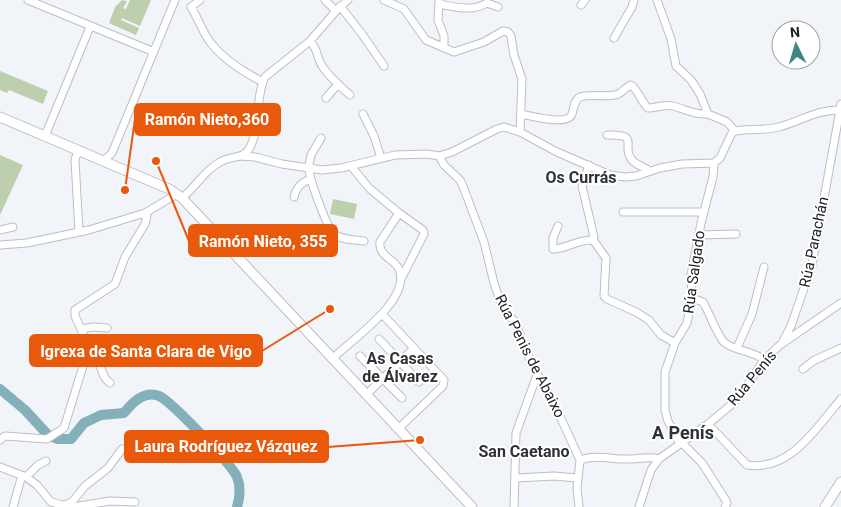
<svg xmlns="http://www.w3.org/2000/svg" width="841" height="507" viewBox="0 0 841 507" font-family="Roboto,sans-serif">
<rect width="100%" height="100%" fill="#f1f4f9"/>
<path fill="#becfad" d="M122,0L127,1L123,8L126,9L130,0H151L140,26L122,18L121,20L139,28L136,35L109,23L115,7Z
M0,71L48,91L43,104L9,90L7,93L0,90Z
M0,155L23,165L0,215Z
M333,199L357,204L354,219L330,214Z"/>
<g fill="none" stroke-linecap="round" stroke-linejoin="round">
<path stroke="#84b0ba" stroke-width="10" d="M0,389L25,410L48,435L58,439H71L84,423L101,415L124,413C132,403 144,390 159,396C171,401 233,466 237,477C241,487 240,497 237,507"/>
<g stroke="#bcbec4" stroke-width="9">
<path id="street" d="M28,0L154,52
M200,0L191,7C198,18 202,31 210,42C224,60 243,72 263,82
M325,0L336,11
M384,0L404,9L426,40L454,52L484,42L503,31L508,32L511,36L514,55L522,79L520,132
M657,0L671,39L676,66L691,80L700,94L708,114L727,122L735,131
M439,2L438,20L444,36V48
M439,4C456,7 472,12 487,3L498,7
M581,5L585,0
M340,6L362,34L384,66
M614,38L632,7L634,0
M310,41C318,49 317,58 322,66C330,78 340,86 350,95
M326,98L338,84
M363,114L374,136L381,158
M521,114C532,116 568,126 572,114C574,108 574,100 580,97C588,94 605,97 615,95C622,94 625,87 631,85C639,91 641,102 648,108C656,108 665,104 673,106C685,109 694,115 708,114
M607,135C642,134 620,146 632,160C637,166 644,166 649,171
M45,136L90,27
M78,150L75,160L79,232
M240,156L255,157L282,164L322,170L341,168L395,155L427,154L439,156L452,152L497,129L504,127L520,132L557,152L610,175L625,177L636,176L660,168L682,164L714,163L720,158L732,133L735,131C750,128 764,131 779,127C799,122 818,109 840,110
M439,156L444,165L460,180L464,189L484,242L494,283L502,307L507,315L515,321L531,363L553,401L580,460L577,488L579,507
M103,161L112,153L175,0
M589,165L582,186L594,237L593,240L606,258L604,296L607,299L636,312L649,320L661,335L675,343
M351,166L369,188L399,213L423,230L424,234L401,279
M308,169L311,155L321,138
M309,169C309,178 327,228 334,234C341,240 355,240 364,241
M294,197C297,186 301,183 311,179
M182,198C196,187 205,169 222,161C231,156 243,159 249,149C261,129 255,96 265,77L310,41L336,11L348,0
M623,212H703
M558,226L553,238V249C567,249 578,239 593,240
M0,230L13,227
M699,235L736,234
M0,245L27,243L89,230L145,213L177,194
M692,298L703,302C709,312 717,335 724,342C735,352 753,350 764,360
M382,314L444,380L443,386L399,428
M82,329L93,327L107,328
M379,339L419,382
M782,343L791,326L812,265L841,104
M737,348L752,314L764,267
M87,353C106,361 97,374 110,383
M360,356L402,398
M332,359C351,340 412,300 399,269C394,259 378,256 380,242L399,213
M803,369L813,361L841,348
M367,394L414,348
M708,424L747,465C790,472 817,427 841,399
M0,440L5,436L47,439L64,428L87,353L85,338L75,316V310L115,284L125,257L145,224L147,216L145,213
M682,443L702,463L725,499L727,503L725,507
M680,444L668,421L665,410V372L675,343L687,323L692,298L691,275L701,223L713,177L714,163
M580,460C598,454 613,460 631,459C641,459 649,456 659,459
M0,467L26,477L37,485L51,502L62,505L68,504L72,502L85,486L108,468L122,449
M26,477L38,465L46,461
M516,478L554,476L577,478
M67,506L73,507L110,501L135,502
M13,507L22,475
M514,507L516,433L537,375
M639,507L651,470L659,459L708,424L731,405L740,396L764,360L780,345L841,303"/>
</g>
<g stroke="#bcbec4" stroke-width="11">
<path id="secondary" d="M0,117L169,189L182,198L472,507
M825,507L841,482"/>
</g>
<use href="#street" stroke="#fff" stroke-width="7"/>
<use href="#secondary" stroke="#fff" stroke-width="9"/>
</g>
<g text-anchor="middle" stroke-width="4" stroke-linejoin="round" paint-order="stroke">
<g font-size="15" fill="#1d1e20" stroke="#fff">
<text transform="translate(814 242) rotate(-78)" y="5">Rúa Parachán</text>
<text transform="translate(694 272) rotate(-82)" y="5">Rúa Salgado</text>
<text transform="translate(530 356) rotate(63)" y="5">Rúa Penis de Abaixo</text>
<text transform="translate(752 378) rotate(-50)" y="5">Rúa Penís</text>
</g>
<g font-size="16" font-weight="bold" fill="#2f3135" stroke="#fff">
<text x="581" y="183">Os Currás</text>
<text x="400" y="364">As Casas<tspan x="400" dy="18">de Álvarez</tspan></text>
<text x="524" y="457">San Caetano</text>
</g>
<g font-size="18" font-weight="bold" fill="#2f3135" stroke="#fff">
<text x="683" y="439">A Penís</text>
</g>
</g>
<path fill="none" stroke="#e8590c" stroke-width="2" d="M125 190L135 119M156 161L189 241M330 309L262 351M420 440L328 447"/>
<g fill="#e8590c" stroke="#fff" stroke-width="2">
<circle cx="125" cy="190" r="5"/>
<circle cx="156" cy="161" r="5"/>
<circle cx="330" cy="309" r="5"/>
<circle cx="420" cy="440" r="5"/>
</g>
<g fill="#e8590c" stroke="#e8590c" stroke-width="2">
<rect x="135" y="104" width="145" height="31" rx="5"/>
<rect x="189" y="225" width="148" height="31" rx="5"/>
<rect x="30" y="335" width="232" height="31" rx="5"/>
<rect x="125" y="431" width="203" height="31" rx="5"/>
</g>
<g font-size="16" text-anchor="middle" font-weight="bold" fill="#fff">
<text x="207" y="125">Ramón Nieto,360</text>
<text x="263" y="247">Ramón Nieto, 355</text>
<text x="146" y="357">Igrexa de Santa Clara de Vigo</text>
<text x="226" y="452">Laura Rodríguez Vázquez</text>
</g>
<g transform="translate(796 45) rotate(355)"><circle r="24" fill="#ffffff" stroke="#a5a5a6"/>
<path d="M0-4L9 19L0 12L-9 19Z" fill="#3f8783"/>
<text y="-8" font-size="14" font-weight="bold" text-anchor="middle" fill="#1d1e20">N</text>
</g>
</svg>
